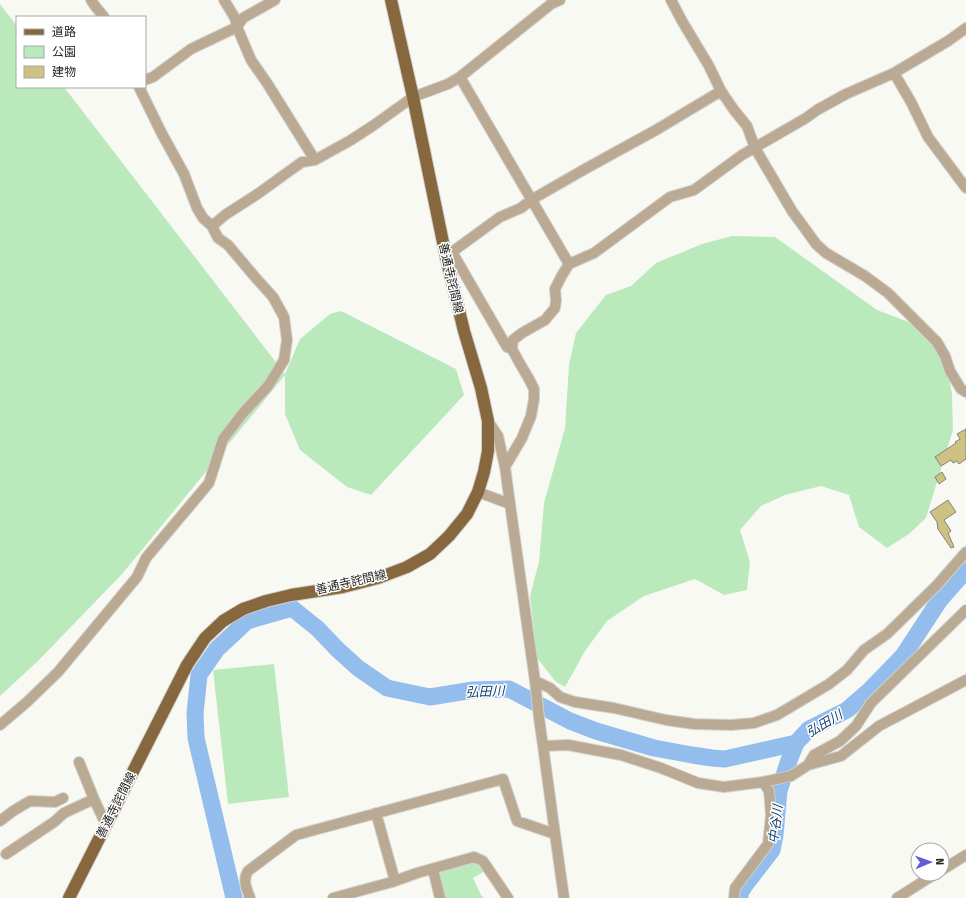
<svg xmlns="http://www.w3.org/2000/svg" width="966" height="898" viewBox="0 0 966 898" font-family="'Fira Sans Condensed','Noto Sans JP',sans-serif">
<rect width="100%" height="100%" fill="#f9f9f4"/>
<path fill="#baeabc" d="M0,4L17,26V87H64L285,374L300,339L330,314L341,311L456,369L464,395L371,495L347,487L300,450L285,414V375L123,573L38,661L0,696Z
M732,236L775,237L877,310L911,323L935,341L945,361L952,393L953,430L926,518L909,534L887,548L859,527L849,495L821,486L785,495L761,506L740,530L750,562L747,590L724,595L695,579L644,596L607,621L585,651L565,687L556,682L537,658L530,596L539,562L544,503L565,428L569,365L576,333L606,295L631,286L656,263L702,244Z
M274,664L289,797L228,804L213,670Z
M475,860L481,863L485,871L473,878L481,895L484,898H445L439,876L441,871Z"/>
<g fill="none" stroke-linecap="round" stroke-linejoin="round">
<path stroke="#92bded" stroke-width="17" d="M234,898L196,738L195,713L199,675L217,649L247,621L292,608L318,629L338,650L358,668L387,688L430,697L473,690L509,689L570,721L596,731L654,748L692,755L712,758L725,759L796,743L809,729L847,710L870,690L903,656L939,601L966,570
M740,898V893L745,885L772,850L775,835L779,791L788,763L796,743"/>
</g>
<path fill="#cdc283" stroke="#858480" d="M966,429V459L959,464L957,461L953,463L951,460L941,466L935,457L956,443L955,442L960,439L957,434Z
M942,472L946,479L939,484L935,477Z
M948,500L956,512L944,520L951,531L948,533L954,547L951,548L938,529L937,522L930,512Z"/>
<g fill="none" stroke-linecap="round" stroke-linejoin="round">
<g stroke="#d3d2ce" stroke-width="12">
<path id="minor" d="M91,0L95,6L104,17
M224,0L235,18L237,27L251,60L267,83L315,160
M671,0L682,21L709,66L721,91L734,110L747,126L755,148L792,211L806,230L816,244L826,253L865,276L888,293L937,342L945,356L950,371L961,389L966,392
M894,73L911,102L928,137L966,188
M460,77L569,264
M145,80L153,77L191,49L237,27L243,18L275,0
M212,226L225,215L259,193L288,172L302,162L315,160L351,140L374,125L413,97L448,84L460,77L551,4L560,0
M452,252L507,347L512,349
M446,257L452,252L500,217L521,208L531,200L585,169L656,130L721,91
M488,421L498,436L505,467L510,504L535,681L539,718L543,746L555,834L564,898
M505,467L522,438L531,416L534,399V389L529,379L519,362L512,349L513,340L522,333L545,320L555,308L556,300L555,289L561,277L569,264L594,253L670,197L694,190L742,155L806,118L817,110L846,94L894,73L948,41L966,28
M478,492L510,504
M535,681L550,688L560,697L575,702L614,708L666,720L694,724L731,725L754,723L777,715L829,684L847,670L864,650L887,634L937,585L966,552
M0,725L27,702L58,672L137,577L146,558L209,483L223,439L243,413L268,386L284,360L287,340L284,317L273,297L255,277L228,245L218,238L212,226L203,218L197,208L184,174L161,132L139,87
M543,746L568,745L621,755L661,768L698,783L724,787L763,782L791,776L808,765L841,756L879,726L966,680
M79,762L94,799L106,825
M808,765L814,755L840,741L856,726L871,703L966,610
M376,813L395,881
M0,821L13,811L30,801L55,802L63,798
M6,854L54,822L64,813L94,799
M433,869L440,898
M942,870L966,855
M250,898C247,889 242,881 248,871L296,835L503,779L517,821L555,834
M333,898L392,882L417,873L474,857L483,861L508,898
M734,898L735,888L768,844L771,815L769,791L763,782
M897,898L935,874"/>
</g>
<g stroke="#d3d2ce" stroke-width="14">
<path id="major" d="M69,898L187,665L205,638L223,621L243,609L266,601L291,595L343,587L378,578L407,567L430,554L449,536L467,514L478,492L484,472L488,451V421L481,388L464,331L446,257L413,97L391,0"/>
</g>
<use href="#minor" stroke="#bbaa93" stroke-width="10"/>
<use href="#major" stroke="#87683e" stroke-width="12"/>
</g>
<g text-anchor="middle" stroke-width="3" stroke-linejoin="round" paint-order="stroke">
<g font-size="12" fill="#242322" stroke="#fff">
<text transform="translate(451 278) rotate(77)" y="4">善通寺詫間線</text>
<text transform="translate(351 582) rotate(-13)" y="4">善通寺詫間線</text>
<text transform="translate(116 805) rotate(-63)" y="4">善通寺詫間線</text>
</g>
<g font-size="13" font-style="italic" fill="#13406c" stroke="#fff">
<text transform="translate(485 691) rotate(-2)" y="5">弘田川</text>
<text transform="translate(824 723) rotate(-31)" y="5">弘田川</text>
<text transform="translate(775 824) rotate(-83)" y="5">中谷川</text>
</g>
</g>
<rect x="16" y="16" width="130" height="72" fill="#ffffff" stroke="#a7a7a7"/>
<rect x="24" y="29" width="20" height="6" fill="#87683e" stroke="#a7a7a7"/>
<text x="52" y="36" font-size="12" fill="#242322">道路</text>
<rect x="24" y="46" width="20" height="12" fill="#baeabc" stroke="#a7a7a7"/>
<text x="52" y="56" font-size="12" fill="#242322">公園</text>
<rect x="24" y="66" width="20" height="12" fill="#cdc283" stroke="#a7a7a7"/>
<text x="52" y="76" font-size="12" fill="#242322">建物</text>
<g transform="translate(930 862) rotate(88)"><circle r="19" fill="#ffffff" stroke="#a7a7a7"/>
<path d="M0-3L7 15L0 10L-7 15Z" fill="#625dd6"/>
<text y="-6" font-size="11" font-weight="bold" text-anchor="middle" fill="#242322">N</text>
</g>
</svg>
